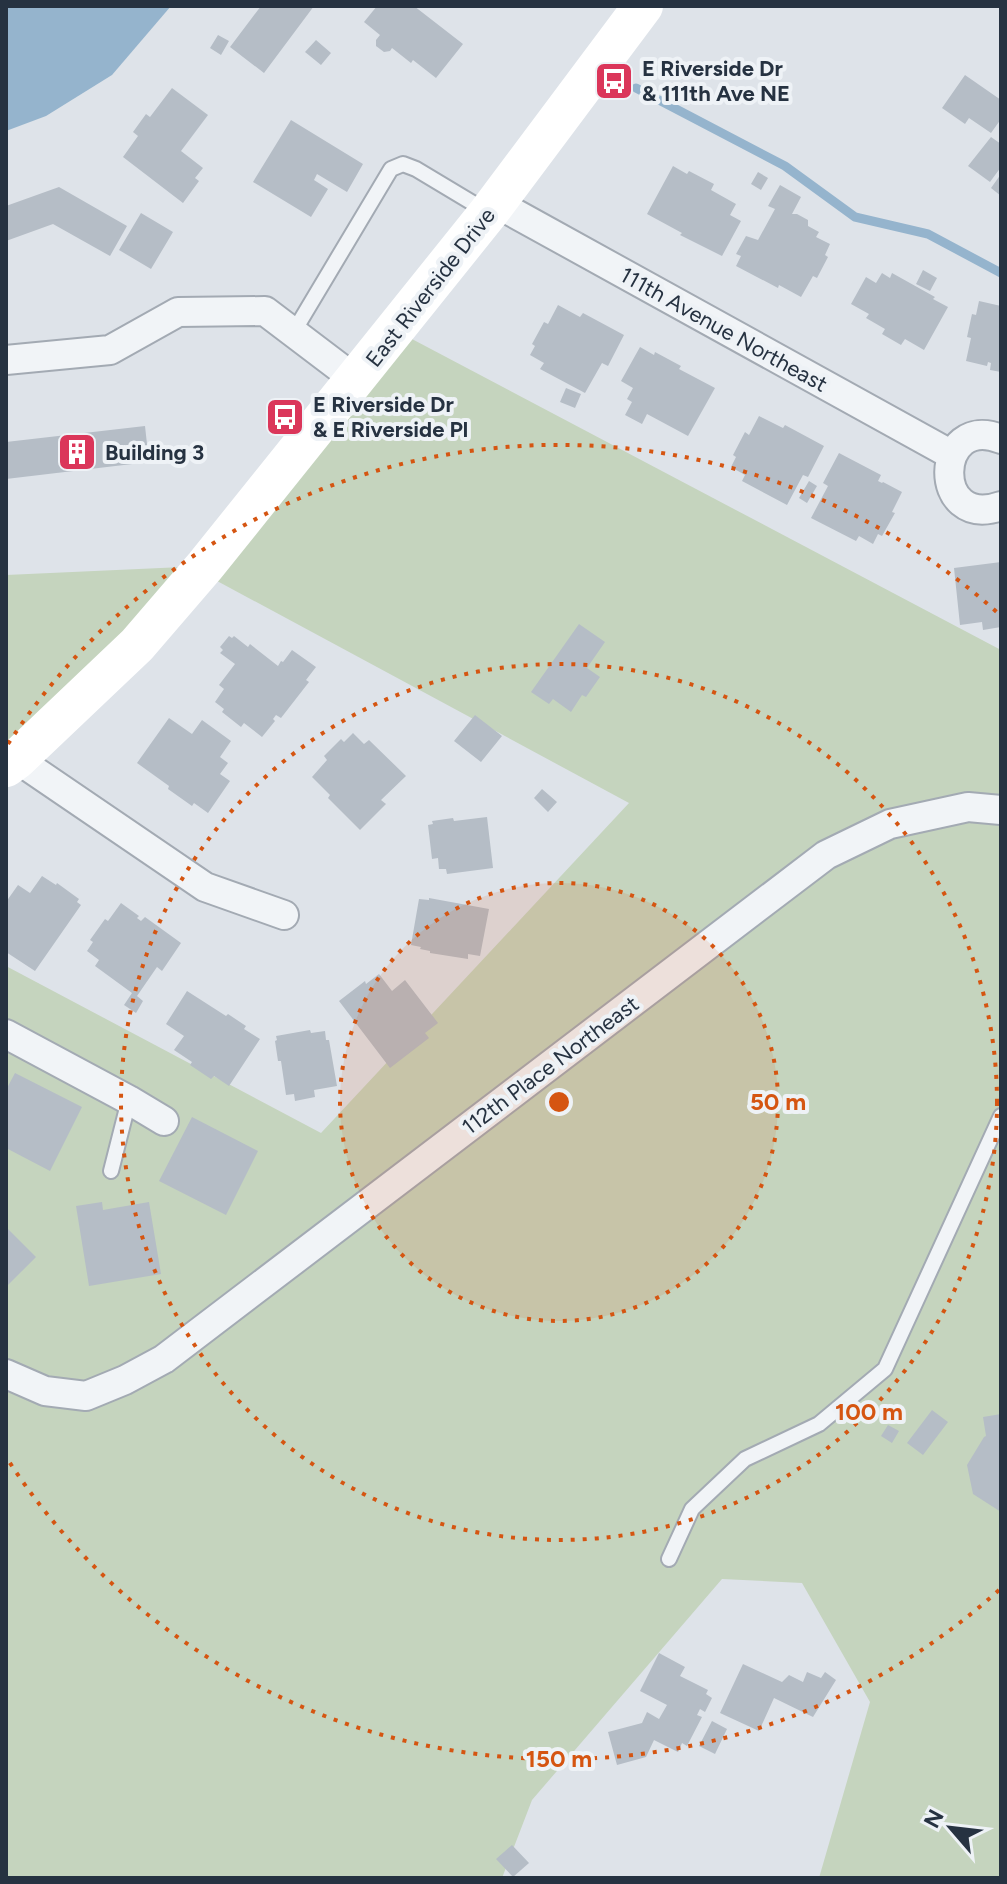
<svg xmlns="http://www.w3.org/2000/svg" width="1007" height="1884" viewBox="0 0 1007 1884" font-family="Figtree,sans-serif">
<rect width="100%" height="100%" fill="#dee3e9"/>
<path fill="#c5d4be" d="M393,329L1001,650V1878H819L870,1702L802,1583L722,1579L532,1800L502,1878H6V966L321,1133L629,803L206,575Z
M205,566L6,767V575Z"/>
<path fill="#95b4cd" d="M9,6H171L112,75L46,116L6,131V7Z"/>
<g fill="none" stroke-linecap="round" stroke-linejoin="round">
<path stroke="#95b4cd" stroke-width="9" d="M636,88L785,166L855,217L928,234L1001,273"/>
</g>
<path fill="#b5bdc6" d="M261,6H314L264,73L230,47Z
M377,6H414L463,44L436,78L413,60L411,63L392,48L390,51L384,52L376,46V40L380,35L364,22Z
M218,35L229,41L221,55L210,48Z
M316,40L331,53L321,65L305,52Z
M965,75L1001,100V119L991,133L969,118L965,124L942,108Z
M172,88L208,115L181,151L203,168L195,178L199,181L183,203L123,157L138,136L133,132L146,114L150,117Z
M291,120L363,164L347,192L317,174L314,180L328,189L311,217L253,182Z
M991,137L1001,144V167L990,182L968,166Z
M673,166L687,174L689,171L714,184L711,190L736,204L730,215L741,221L722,256L680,235L682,233L647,214Z
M758,172L768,178L761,190L751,184Z
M1001,174V196L991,188Z
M780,185L801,197L792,214H797L808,220V226L819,232L816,237L830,244L825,255L828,257L817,278L813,276L801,297L779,285L778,288L736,266L741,256L736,254L746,236L758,240L775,209L768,206Z
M59,187L127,226L110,256L53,224L6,241V206Z
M141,213L173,232L151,269L119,250Z
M923,270L937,278L930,291L916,284Z
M882,273L890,278L892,273L935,297L933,299L948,307L924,350L905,339L901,345L882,334L885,329L866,318L869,314L851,304L866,277L876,283Z
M979,301L1001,306V372L990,370L991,363L988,362L987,366L966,361L971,338L967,337L972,314L976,315Z
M558,305L580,317L583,313L624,335L608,366L602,363L585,393L540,369L544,363L530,355L535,346L532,344L544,322L548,324Z
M640,347L654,355L655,352L681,366L679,369L715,388L688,436L647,414L642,424L625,415L632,402L627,399L633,388L621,381Z
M566,388L581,394L575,408L560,402Z
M759,416L783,428L785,425L824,446L808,477L803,475L787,505L742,481L745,475L731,467L736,457L733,455L745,432L749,435Z
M145,426L149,462L6,479V442Z
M839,453L881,475L878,481L882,483L883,482L902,492L892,512L895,513L882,536L878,534L873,544L859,536L856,541L811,518L828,486L823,483Z
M809,481L817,486L807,503L799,498Z
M1001,562V627L983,630L982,622L960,625L954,568Z
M579,624L605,642L587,668L600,677L586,697L582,695L571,712L553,699L549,704L531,692Z
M229,636L232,638L234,636L248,647L250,644L278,666L281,661L283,662L292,650L316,667L306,680L309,682L281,718L276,715L273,719L275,721L262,737L244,723L241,727L222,712L224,709L215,702L224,689L219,685L235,664L220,653L223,650L220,647Z
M475,715L502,736L481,762L454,741Z
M169,718L192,734L202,720L231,741L220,757L228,763L220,774L230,781L208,813L194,803L192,806L168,789L169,786L137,763Z
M353,733L364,744L369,740L406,776L381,800L386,804L360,830L328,798L330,795L312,777L327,760L324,756L341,739L344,742Z
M542,789L557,802L548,812L534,798Z
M487,817L493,868L447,874L446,869H439L438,858L432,859L428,825L433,824L432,821L453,818L454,821Z
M42,876L56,885L57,883L79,899L77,902L81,905L35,971L6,952V902L18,885L30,893Z
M429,898L489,909L480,956L468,954V959L430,953V951L420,949L421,947L411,945L419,899L429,900Z
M121,903L139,916L137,918L141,921L145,917L181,943L162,971L157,967L137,996L143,1001L136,1013L124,1005L132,993L95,966L99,960L87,951L93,942L90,940L105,919L108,921Z
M379,974L392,991L405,980L438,1023L425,1033L429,1038L390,1068L339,1001L365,981L366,984Z
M187,991L226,1016L228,1014L246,1026L244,1029L260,1039L229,1086L214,1076L211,1079L190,1065L192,1062L174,1050L184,1036L166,1024Z
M310,1030L311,1033L325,1031L326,1040H329L337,1086L314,1090L315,1097L295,1101L294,1094L286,1095L281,1061H278L275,1041L277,1040L276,1036Z
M15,1073L82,1107L50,1171L6,1148V1090Z
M192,1117L258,1151L226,1215L159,1181Z
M102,1202L103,1210L149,1202L161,1274L89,1286L76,1206Z
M6,1227L36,1257L6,1287Z
M932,1410L948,1422L923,1455L907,1443Z
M1001,1414V1512L973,1494L967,1465L984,1437L986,1436L983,1417Z
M888,1425L899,1431L892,1443L881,1436Z
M659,1653L685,1667L680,1676L708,1690L706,1694L712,1698L705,1712L700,1709L697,1715L702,1717L687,1746L682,1743L678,1752L654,1740L646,1757L617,1765L608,1732L642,1723L647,1712L659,1719L667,1705L640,1691Z
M743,1664L782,1682L789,1675L803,1682L807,1672L821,1678L825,1672L836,1680L813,1717L774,1698L759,1731L720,1713Z
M712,1721L727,1729L715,1754L699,1746Z
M512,1845L529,1863L513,1877L496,1859Z"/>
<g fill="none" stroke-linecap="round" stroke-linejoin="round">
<g stroke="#a3aab3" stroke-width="18">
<path id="service" d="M293,333L391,169L403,164L416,169L486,211
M111,1171L129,1100
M669,1559L692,1509L745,1459L819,1424L885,1369L1001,1116"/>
</g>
<g stroke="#a3aab3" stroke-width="32">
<path id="minor" d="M496,203L952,455
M6,360L110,350L178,312L265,311L356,380
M1001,439C934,412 930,531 1001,506
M17,759L205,887L284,915
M6,1034L129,1100L164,1121
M6,1374L45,1391L86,1396L125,1380L164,1359L826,855L890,824L968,807L1001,810"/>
</g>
<use href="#service" stroke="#f1f4f7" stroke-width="14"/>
<use href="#minor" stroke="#f1f4f7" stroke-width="28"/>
<path stroke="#fff" stroke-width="40" d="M6,767L17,759L137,645L205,566L489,212L643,6"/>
</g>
<circle cx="559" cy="1102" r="219" fill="#d55511" fill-opacity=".12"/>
<g fill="none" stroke="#d55511" stroke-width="4" stroke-dasharray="4 8">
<circle cx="559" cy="1102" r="219"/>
<circle cx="559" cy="1102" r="438"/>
<path d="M999 1590A657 657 0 0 1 8 1460M8 744A657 657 0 0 1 999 614"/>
</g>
<defs>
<g id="bus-square" transform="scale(2)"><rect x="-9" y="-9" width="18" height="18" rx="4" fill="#db365a" stroke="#eef2f6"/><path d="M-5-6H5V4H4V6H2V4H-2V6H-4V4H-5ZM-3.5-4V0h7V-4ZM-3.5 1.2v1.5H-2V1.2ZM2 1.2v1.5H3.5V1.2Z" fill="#fff"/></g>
<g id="building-square" transform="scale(2)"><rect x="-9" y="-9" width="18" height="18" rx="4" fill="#db365a" stroke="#eef2f6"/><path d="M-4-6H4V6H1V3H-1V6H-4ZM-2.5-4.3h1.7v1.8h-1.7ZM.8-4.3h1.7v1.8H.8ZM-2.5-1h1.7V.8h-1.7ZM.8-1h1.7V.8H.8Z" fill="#fff"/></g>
</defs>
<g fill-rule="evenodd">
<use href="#bus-square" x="614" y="81"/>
<use href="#bus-square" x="285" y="417"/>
<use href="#building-square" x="77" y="452"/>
</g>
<g text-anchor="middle" stroke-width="8" stroke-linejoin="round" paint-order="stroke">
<g font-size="22" font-weight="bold" fill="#263241" stroke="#eef2f6" text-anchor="start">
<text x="642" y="76">E Riverside Dr<tspan x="642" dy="25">&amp; 111th Ave NE</tspan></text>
<text x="313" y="412">E Riverside Dr<tspan x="313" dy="25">&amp; E Riverside Pl</tspan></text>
<text x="105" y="460">Building 3</text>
</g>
<g font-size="22" fill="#263241" stroke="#eef2f6">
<text transform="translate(430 287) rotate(-52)" y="8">East Riverside Drive</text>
<text transform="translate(724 329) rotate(29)" y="8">111th Avenue Northeast</text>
<text transform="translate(550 1065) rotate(-37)" y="8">112th Place Northeast</text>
</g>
</g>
<circle cx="559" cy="1102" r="12" fill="#d55511" stroke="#eef2f6" stroke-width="4"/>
<g font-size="24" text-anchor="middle" font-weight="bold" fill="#d55511" stroke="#eef2f6" stroke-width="8" stroke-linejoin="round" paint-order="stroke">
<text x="778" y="1110">50 m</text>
<text x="869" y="1420">100 m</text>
<text x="559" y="1767">150 m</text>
</g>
<rect width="1007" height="1884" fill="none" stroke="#263241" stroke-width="16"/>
<g transform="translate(951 1828) rotate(298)" stroke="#eef2f6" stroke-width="6" paint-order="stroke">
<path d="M0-6L14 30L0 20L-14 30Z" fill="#263241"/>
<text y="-12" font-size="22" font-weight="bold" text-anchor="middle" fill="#263241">N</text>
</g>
</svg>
